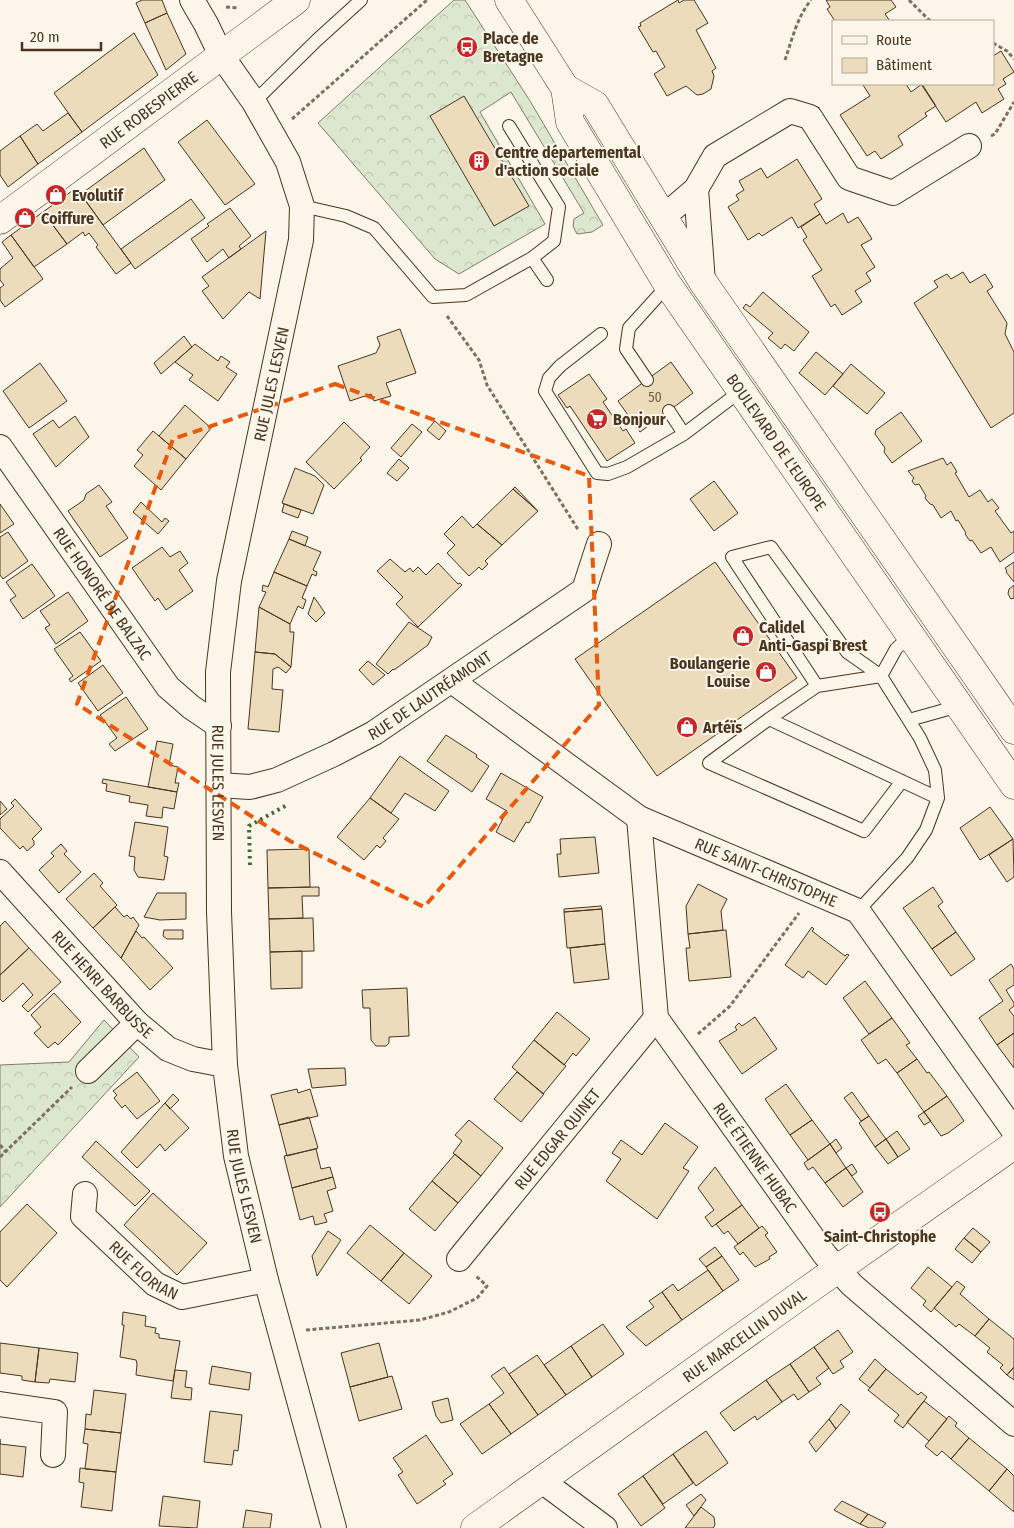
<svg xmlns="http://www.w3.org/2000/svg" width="1014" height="1528" viewBox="0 0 1014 1528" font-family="'Fira Sans Condensed',sans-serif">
<defs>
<pattern id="forest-crowns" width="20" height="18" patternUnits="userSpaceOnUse" patternTransform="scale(1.25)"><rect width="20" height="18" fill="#dce7d0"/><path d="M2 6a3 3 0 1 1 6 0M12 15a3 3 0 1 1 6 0" fill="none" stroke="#bec7b2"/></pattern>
</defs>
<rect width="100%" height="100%" fill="#fbf6e9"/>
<path fill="url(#forest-crowns)" stroke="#887966" d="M454,0H465L530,101L603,225L592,232L577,234L573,226L574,219L584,213L511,92L480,112L545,224L459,274L435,259L318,123Z
M104,1020L139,1057L0,1207V1065L69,1062Z"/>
<path fill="#ecdcbc" stroke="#4a3520" d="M142,0H162L167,13L145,23L136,3Z
M678,0L679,3L684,0H694L708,23L696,30L716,68L712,71L714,76L711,89L703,94L697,95L686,86L667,96L654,74L665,67L656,51L653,52L638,27L641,26L640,23Z
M826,0H891L896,7L885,14L890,21H835L827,9L830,7Z
M167,13L186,54L166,70L145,23Z
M134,33L158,75L82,132L54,93Z
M1001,51L1014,72L1003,79L1006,84L998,89L1004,99L982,113L976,102L946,122L921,84H993V56Z
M864,84H906L911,92L922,84L936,106L925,113L927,116L898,136L903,145L881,159L875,151L867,156L840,115L870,96L863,85Z
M464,96L529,206L494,226L430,116Z
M68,113L82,132L38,164L20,136L37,124L43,131Z
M207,120L255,184L225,205L178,142Z
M20,136L38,164L8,187L0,175V151Z
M144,148L165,180L103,225L81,194Z
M797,159L822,199L814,204L820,214L798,228L792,217L762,236L759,233L748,240L728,207L739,200L736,195L744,190L739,181L761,168L767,178Z
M76,188L131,263L116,274L96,247L98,245L89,233L85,236L83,232L67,244L43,212Z
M191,199L205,218L135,269L121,249Z
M230,208L251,236L239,246L241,249L229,258L223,249L207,262L191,239L209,226L207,224Z
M43,212L67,244L34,267L11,235Z
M843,213L848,223L858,217L872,239L861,245L875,267L866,273L871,281L855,291L862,302L842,315L835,304L831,307L812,276L822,270L803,240L807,237L801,227L820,214L826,224Z
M266,231L260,299L249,292L223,319L202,291L209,286L202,277Z
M11,235L43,279L5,307L0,300V288L4,285L0,280V269L13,258L2,242Z
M963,272L970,283L985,274L993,287L987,291L1007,323L1005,334L1014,352V413L991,428L914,303L938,287L934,281L947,274L951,279Z
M763,292L809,332L794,351L785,344L781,349L768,338L773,333L743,308L746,304L750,307Z
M400,329L416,373L386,383L391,396L374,401L371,394L350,401L338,366L376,353L380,345L377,337Z
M184,336L192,347L161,374L154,363Z
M195,344L218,361L221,356L230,362L226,367L237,374L218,401L192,382L189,380L193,375L175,362Z
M816,352L843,374L825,395L799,373Z
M671,362L693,393L640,432L618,401Z
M40,363L67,401L29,428L3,391Z
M851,364L885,393L867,414L833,386Z
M589,374L607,399L603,402L623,431L626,429L635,443L607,461L570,406L567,408L558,395Z
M185,405L211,428L186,459L159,436Z
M901,412L922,441L892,463L884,452L885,448L875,434L876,430Z
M75,416L89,437L56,467L33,434L53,420L59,428Z
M435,421L446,431L439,440L427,430Z
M344,422L370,447L360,458L362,460L334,489L306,462Z
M412,424L422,432L401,457L391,448Z
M153,431L186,459L161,490L134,466L143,455L137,450Z
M943,458L947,465L951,462L957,472L955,473L969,497L980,490L988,502L992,499L999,508L995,511L1011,533L1014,531V552L1000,562L991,547L981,553L972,540L970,541L965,534L966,533L958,520L956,521L951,511L941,518L933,505L930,504L925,498L926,496L919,484L915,485L912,481L914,478L908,471Z
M399,459L409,468L397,481L387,473Z
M295,468L315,476L324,485L313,514L282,503Z
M714,481L738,513L714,531L690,499Z
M99,485L112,502L106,506L128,538L100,557L68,511L84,500L86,494Z
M515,487L538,511L513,489Z
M513,489L538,511L502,545L477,524Z
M141,502L162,522L165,518L169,521L158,534L133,512Z
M0,504L14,524L0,533Z
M284,504L301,510L298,518L282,512Z
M462,516L473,528L477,524L502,545L485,561L488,564L482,570L479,567L469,576L447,553L455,545L444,534Z
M292,531L308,537L305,546L289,539Z
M8,532L28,561L3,579L0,575V537Z
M289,539L321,552L313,570L317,572L316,576L312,574L307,586L274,572Z
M162,547L170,557L180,551L188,563L179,570L193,591L166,610L158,598L155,601L132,568Z
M390,559L405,572L410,568L413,572L418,567L426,575L438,563L458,584L460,583L462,585L418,627L396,604L403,597L377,571Z
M715,562L797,678L657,776L575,659Z
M1014,562V582L1006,572L1007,571L1005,568Z
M32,564L55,596L23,619L10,600L16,596L6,582Z
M274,572L307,586L302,598L306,600L303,609L298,606L290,624L259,607L266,592L262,591L263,585L268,587Z
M1014,585V598L1011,599L1008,594L1009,589Z
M68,592L88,621L56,644L45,628L50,625L40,611Z
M314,597L325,613L316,622L308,614Z
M259,607L290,624V632H294L291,667L275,654L255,652Z
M409,622L432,637L428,645L394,670L393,669L388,674L376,664Z
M80,632L101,661L71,682L69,679L73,676L54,649Z
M255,652L275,654L291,667L286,673L278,667L273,669L272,689L283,690L279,732L248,729Z
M368,661L385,675L373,685L359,670Z
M103,665L123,693L98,711L78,683Z
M126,697L148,729L115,751L109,744L117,738L100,715Z
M446,735L477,755L476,757L489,766L472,792L427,761Z
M157,741L173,744L169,765L178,767L175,783H179L177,792L148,787Z
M400,756L449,791L435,811L405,793L391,813L370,798Z
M501,773L543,797L529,823L526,822L514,842L496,832L507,811L486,799Z
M103,779L177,792L174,809L163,807L162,818L146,816L148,805L129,802L130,796L106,791L107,784L102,783Z
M370,798L399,819L383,838L386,841L380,848L377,845L364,860L337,837Z
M15,799L42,829L32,839L34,841V845L27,851L23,846L20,849L0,828V819L14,806L11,803Z
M0,801L7,809L0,815Z
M990,807L1013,839L980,860L960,828Z
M135,822L168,827L164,856L168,857L164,880L138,877L134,870L135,857L129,856Z
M595,837L599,873L559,877L557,854H561L560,839Z
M1013,839L1014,877L1007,882L989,855Z
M61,844L67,851L64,854L81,872L59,893L39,870L54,856L51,853Z
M309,849L310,887L268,888L267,850Z
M94,873L103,883L100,886L117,905L93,928L66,899Z
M698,884L727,899L721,911L723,930L688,934L686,906Z
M319,887V896H302L303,918L269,919L268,888Z
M933,887L943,902L938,906L956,932L932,949L903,908Z
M157,893H186V919L160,920L144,917Z
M601,906L602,909L564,912V909Z
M115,907L124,917L127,915L131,919L133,917L139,925L121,958L93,928Z
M602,909L605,944L567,948L564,912Z
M313,918L314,951L270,952L269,919Z
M5,921L29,948L0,975V926Z
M812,927L814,929L812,931L845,956L847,954L849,955L826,985L808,971L803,978L785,965Z
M164,930H183V939H167L163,936Z
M726,930L731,977L689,981L686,948H690L688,934Z
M136,931L142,938L144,937L173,968L150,990L121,958Z
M956,932L975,959L951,976L932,949Z
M605,944L609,979L574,983L570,948Z
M29,948L61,982L28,1012L22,1006L33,995L23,983L3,1002L0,999V975Z
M302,951V988L271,989L270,952Z
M1011,964L1014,969V985L1006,990L1014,1003V1006L1009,1010L1014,1016V1033L997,1045L979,1018L1003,1001L989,980Z
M865,981L892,1018L869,1034L843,998Z
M407,988L409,1036L389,1037V1043L386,1046H376L371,1040L370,1008H363L362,990Z
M54,993L81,1022L58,1045L55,1042L48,1048L34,1033L41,1027L31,1015Z
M557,1012L590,1039L576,1056L573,1053L564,1065L534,1040Z
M755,1017L777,1049L742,1074L719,1041L737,1030L735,1027L739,1023L742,1026Z
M892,1018L910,1043L906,1045L917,1059L897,1073L886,1059L878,1064L861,1040Z
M1014,1033V1068L997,1045Z
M534,1040L566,1066L543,1094L512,1067Z
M917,1059L927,1073L929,1072L947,1096L924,1112L897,1073Z
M345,1068L346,1085L312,1088L308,1069Z
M137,1072L160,1101L137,1119L125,1105L122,1108L114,1098L117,1095L113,1091Z
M517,1072L544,1094L521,1122L494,1099Z
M786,1084L812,1120L790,1135L765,1099Z
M297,1089L298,1093L310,1089L318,1116L279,1125L271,1095Z
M852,1092L869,1116L861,1121L844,1098Z
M173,1094L179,1100L170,1109L165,1103Z
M947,1096L964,1121L948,1133L941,1136L924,1112Z
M165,1103L189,1128L165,1151L160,1144L137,1168L121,1152Z
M924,1112L931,1121L924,1125L918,1116Z
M869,1116L886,1139L875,1147L859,1123Z
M309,1117L318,1148L287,1156L279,1125Z
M469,1120L503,1148L481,1176L453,1153L462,1141L455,1135Z
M812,1120L830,1144L808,1160L790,1135Z
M665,1123L698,1147L683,1168L689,1171L657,1219L606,1181L621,1159L612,1153L621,1140L642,1155Z
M897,1131L910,1149L898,1157L886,1139Z
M836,1139L842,1148L836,1153L830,1144Z
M886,1139L898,1157L888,1164L875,1147Z
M96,1141L150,1191L135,1206L82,1157Z
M830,1144L846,1168L825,1183L813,1167L808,1170L804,1163Z
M316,1149L321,1169L330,1167L333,1177L292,1188L284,1156Z
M455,1154L481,1176L458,1203L432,1181Z
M852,1164L857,1172L852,1176L846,1168Z
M715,1167L742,1205L712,1227L705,1217L714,1210L698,1188Z
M846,1168L863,1192L843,1207L825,1183Z
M333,1177L336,1188L327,1191L333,1211L324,1214L327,1222L315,1225L313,1216L300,1220L292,1188Z
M432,1181L458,1203L435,1231L409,1209Z
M153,1193L207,1243L177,1275L124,1225Z
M27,1204L57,1233L7,1287L0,1280V1232Z
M742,1205L759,1228L738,1244L728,1231L724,1234L716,1224Z
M370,1225L404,1253L381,1281L347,1253Z
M762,1226L768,1233L765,1235L777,1252L769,1257L770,1259L755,1267L743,1252L740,1255L734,1247Z
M973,1228L990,1242L981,1252L964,1238Z
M328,1231L341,1240L317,1276L312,1256Z
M964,1238L981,1252L972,1263L955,1249Z
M715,1247L722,1256L706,1267L699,1259Z
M404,1253L432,1276L409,1304L381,1281Z
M722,1256L739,1280L723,1291L706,1267Z
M928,1267L952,1287L931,1312L923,1305L926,1301L911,1288Z
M708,1270L723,1291L682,1320L662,1292L673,1284L678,1291Z
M957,1281L965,1287L960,1294L989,1319L975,1336L959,1324L956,1327L934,1308Z
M662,1292L682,1320L646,1346L626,1327L654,1307L649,1301Z
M123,1312L146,1316L145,1326L156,1328L155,1333L159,1334V1338L180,1341L173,1381L136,1375L137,1364L136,1360L120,1357L124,1325H122Z
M989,1319L1014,1339V1367L1007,1375L1000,1368L1003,1365L987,1352L990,1348L975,1336Z
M603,1324L624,1354L592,1377L571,1346Z
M838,1330L853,1352L840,1361L844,1367L833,1374L814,1347Z
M0,1343L39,1348L35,1382L22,1380V1376L0,1373Z
M379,1343L388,1377L350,1387L341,1353Z
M571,1346L592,1377L566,1395L544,1365Z
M814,1347L829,1368L816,1378L821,1384L809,1392L790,1364Z
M39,1348L78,1353L75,1382L50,1379L49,1383L35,1382Z
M537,1355L566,1395L538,1415L509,1374Z
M875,1359L886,1369L870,1388L859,1379Z
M790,1364L809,1392L798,1400L794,1394L782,1402L766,1380Z
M212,1366L251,1373L249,1390L209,1384Z
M504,1367L538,1415L511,1434L489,1404L504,1393L491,1376Z
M1014,1367V1380L1007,1375Z
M886,1369L918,1395L921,1392L927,1397L903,1428L894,1421L899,1415L868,1390Z
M175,1370L187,1371L185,1387L192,1388L191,1400L171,1398Z
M392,1376L402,1409L359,1421L350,1387Z
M766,1380L782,1402L757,1420L755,1416L734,1431L720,1413Z
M94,1390L126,1394L121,1433L85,1429L86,1414L91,1415Z
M448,1398L453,1420L441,1423L436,1416L432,1402Z
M924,1401L947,1419L929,1441L907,1422Z
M489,1404L511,1434L482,1454L460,1424Z
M841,1404L850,1412L836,1429L829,1419Z
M210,1411L242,1415L238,1451L234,1450L232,1465L204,1462Z
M949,1416L957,1423L955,1426L969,1438L951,1459L942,1451L937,1456L925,1446Z
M829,1419L836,1429L816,1452L809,1442Z
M85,1429L121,1433L116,1472L85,1469L88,1444L83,1443Z
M706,1431L728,1463L696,1486L673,1454Z
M426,1435L453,1474L443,1481L446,1484L417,1504L398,1475L403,1472L393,1458Z
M969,1438L1007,1469L989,1491L951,1459Z
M0,1439V1444L26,1447L23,1477L0,1474Z
M673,1454L693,1483L663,1504L643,1476Z
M80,1468L116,1472L112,1511L81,1507L84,1483L79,1482Z
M1007,1469L1014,1476V1512L989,1491Z
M643,1476L665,1508L641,1526L618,1494Z
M701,1494L706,1500L694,1516L686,1505Z
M163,1496L200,1501L197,1528L159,1526Z
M842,1501L868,1514L860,1524L834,1510Z
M701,1507L714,1517L715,1525L713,1528H685Z
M246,1510L272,1514L270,1528H243Z
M868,1514L886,1523L882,1528H869L860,1524Z"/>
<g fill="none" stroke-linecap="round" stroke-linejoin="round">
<g stroke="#4a3520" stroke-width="14">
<path id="lane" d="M254,102L317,40L361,0
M302,206L346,216L374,228L433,297L466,295L532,258L554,241L559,207L509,126
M532,258L547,280
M601,334L560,366L549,378L545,391L597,473L608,474L627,467L684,434
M647,380L626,349L629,328L668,285
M669,411L684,434L742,390
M881,676L817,686L769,719L709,763L864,831L902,781
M881,676L896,649L911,635
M817,686L732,557L771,547L847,652L881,676L920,738L935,770L938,798L926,830L907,858L858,911
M769,719L938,798
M909,720L959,706"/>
</g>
<g stroke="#4a3520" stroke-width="26">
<g id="street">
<path id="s1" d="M192,0L206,24L221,55L254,102L288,162L302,206L301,240L229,581L218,672L219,912L225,1065L236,1156L266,1280L334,1528"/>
<path d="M696,189L703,282"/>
<path d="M661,214L675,207L696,189L715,156L790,111L810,117L849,178L893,193L969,146"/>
<path id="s2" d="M0,447L168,687L191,707L219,726"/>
<path id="s3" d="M452,681L639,818L858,911L1014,1131"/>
<path id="s4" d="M218,785L250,787L277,780L334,754L374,733L584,590L599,544"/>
<path id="s5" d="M639,818L656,1018L825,1255L852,1285L1014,1424"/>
<path id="s6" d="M0,872L137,1023L168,1049L193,1059L225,1065"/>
<path d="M88,1071L137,1023"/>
<path id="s7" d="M85,1194L83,1216L155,1284L182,1297L266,1280"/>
<path id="s8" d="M459,1259L656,1018"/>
<path d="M0,1404L55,1412L53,1455"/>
<path d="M542,1481L605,1528"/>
</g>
</g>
<g stroke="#4a3520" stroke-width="29">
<g id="secondary">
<path id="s9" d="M0,220L296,0"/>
<path id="s10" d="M475,1528L805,1292L1014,1145"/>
</g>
</g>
<g stroke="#4a3520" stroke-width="29">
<g id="primary">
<path id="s11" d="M509,0L565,88L570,122L668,285L1014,785"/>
<path d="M565,88L595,105L703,282L1014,730"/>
</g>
</g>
<path stroke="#7f6f5c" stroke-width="3" stroke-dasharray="4 2.5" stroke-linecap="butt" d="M909,0L929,20L933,21
M226,7L239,8
M993,43L1007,51L1014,59
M785,60C792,40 797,17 811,0
M292,119L427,0
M991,136L995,134L1014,102
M447,316L479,360L487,385L579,531
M698,1034L730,1006L799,913
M0,1145L5,1151
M0,1157L72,1087
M306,1330L420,1320L449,1312L477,1298L487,1286L476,1276"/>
<use href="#lane" stroke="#fbf6e9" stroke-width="12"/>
<use href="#street" stroke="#fbf6e9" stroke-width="24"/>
<use href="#secondary" stroke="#fbf6e9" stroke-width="28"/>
<use href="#primary" stroke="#fbf6e9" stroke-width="28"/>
<path stroke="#436837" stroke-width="4" stroke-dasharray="2.5 4" stroke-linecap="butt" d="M250,865L249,826L287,805"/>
</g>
<path fill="none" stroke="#e8590c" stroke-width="4" stroke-dasharray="10 6" stroke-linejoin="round" d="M335,384L589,476L599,705L424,907L290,841L77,704L173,439Z"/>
<defs>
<g id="bus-disc" transform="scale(1.125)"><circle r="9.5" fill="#c62828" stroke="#fbf6e9"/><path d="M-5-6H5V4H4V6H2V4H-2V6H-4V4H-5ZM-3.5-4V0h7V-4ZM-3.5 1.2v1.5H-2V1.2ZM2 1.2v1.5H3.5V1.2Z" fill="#fff"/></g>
<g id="building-disc" transform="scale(1.125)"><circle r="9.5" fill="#c62828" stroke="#fbf6e9"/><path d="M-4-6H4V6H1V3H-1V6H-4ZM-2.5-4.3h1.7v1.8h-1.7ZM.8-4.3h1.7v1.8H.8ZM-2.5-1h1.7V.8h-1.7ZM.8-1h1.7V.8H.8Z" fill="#fff"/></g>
<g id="shop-disc" transform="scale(1.125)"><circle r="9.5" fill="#c62828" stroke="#fbf6e9"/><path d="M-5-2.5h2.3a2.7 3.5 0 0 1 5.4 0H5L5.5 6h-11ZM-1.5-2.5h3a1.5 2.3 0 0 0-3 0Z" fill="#fff"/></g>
<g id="supermarket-disc" transform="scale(1.125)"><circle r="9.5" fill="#c62828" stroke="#fbf6e9"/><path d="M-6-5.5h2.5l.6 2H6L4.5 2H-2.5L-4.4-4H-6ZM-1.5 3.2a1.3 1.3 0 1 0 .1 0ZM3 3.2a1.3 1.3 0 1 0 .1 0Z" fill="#fff"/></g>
</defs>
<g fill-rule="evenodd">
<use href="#bus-disc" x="467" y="47"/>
<use href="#building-disc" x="479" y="161"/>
<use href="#shop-disc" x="56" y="195"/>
<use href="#shop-disc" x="25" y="218"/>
<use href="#supermarket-disc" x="597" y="419"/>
<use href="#shop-disc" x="743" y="636"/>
<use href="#shop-disc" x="766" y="672"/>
<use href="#shop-disc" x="687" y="727"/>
<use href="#bus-disc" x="880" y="1212"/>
</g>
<g text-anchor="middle" stroke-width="4" stroke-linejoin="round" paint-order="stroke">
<g font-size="14" fill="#725f47">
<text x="655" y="402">50</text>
</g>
<g font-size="16" font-weight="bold" fill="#4a3520" stroke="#fbf6e9" text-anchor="start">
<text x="483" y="44">Place de<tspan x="483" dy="18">Bretagne</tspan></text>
<text x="495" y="158">Centre départemental<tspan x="495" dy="18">d'action sociale</tspan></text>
<text x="72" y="201">Evolutif</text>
<text x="41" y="224">Coiffure</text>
<text x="613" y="425">Bonjour</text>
<text x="759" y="633">Calidel<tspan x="759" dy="18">Anti-Gaspi Brest</tspan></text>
<text x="750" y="669" text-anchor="end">Boulangerie<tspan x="750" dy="18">Louise</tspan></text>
<text x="703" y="733">Artéïs</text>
<text x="880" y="1242" text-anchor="middle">Saint-Christophe</text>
</g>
<g font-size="16" fill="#4a3520" stroke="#fbf6e9">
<text dy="6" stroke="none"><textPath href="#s9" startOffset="185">RUE ROBESPIERRE</textPath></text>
<text transform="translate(271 384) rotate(-78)" y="6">RUE JULES LESVEN</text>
<text dy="6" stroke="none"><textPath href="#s11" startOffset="520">BOULEVARD DE L'EUROPE</textPath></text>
<text dy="6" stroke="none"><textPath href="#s2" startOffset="179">RUE HONORÉ DE BALZAC</textPath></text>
<text dy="6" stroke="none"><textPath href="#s4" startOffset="235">RUE DE LAUTRÉAMONT</textPath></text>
<text dy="6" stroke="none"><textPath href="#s1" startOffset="820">RUE JULES LESVEN</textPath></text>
<text dy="6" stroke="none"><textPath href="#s3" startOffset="370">RUE SAINT-CHRISTOPHE</textPath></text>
<text dy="6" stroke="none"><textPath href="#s6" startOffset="152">RUE HENRI BARBUSSE</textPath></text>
<text dy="6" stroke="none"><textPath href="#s8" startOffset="155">RUE EDGAR QUINET</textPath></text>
<text dy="6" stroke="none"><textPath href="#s5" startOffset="372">RUE ÉTIENNE HUBAC</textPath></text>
<text dy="6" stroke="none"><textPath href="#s1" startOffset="1225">RUE JULES LESVEN</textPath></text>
<text dy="6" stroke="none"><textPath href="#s7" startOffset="104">RUE FLORIAN</textPath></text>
<text dy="6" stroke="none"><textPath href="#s10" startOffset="331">RUE MARCELLIN DUVAL</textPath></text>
</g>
</g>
<rect x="832" y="20" width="162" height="65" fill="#fbf6e9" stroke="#b4a999"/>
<rect x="842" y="36" width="25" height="8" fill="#fbf6e9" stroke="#b4a999"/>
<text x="876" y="45" font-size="15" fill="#4a3520">Route</text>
<rect x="842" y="58" width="25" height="15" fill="#ecdcbc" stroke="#b4a999"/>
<text x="876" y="70" font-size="15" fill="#4a3520">Bâtiment</text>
<path d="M22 42v8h79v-8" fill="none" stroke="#4a3520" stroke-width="2.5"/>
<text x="30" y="42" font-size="15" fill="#4a3520" stroke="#fbf6e9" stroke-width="4" paint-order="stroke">20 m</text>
</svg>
